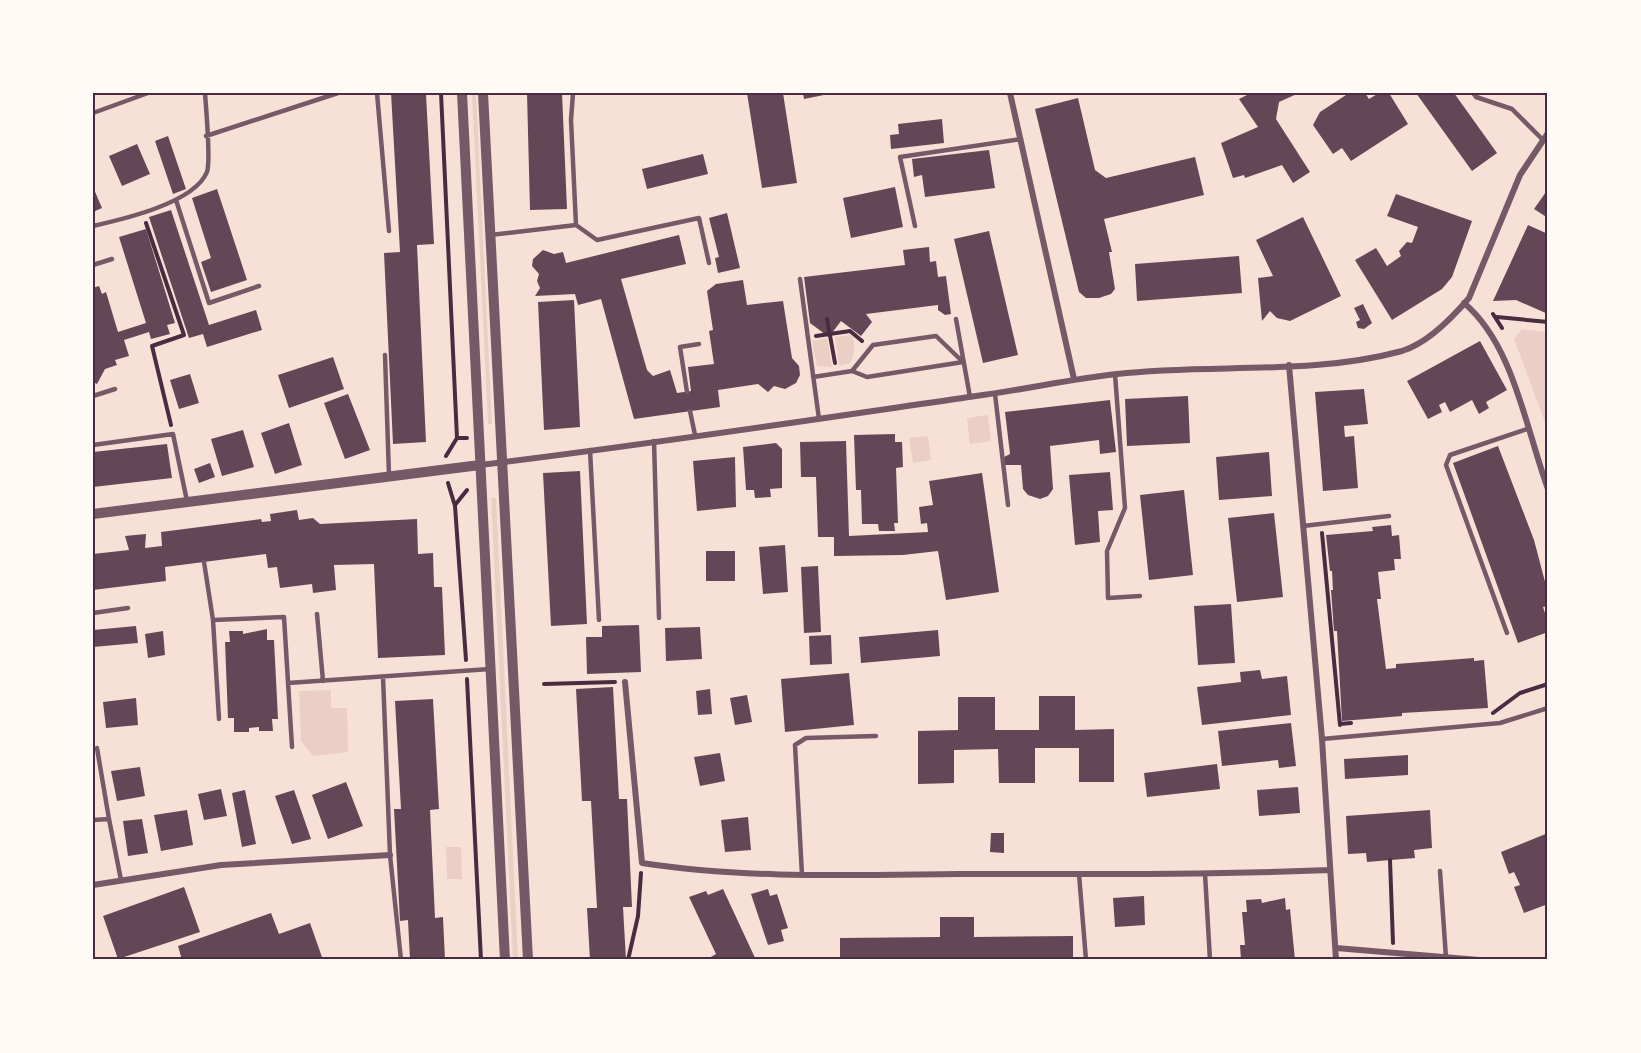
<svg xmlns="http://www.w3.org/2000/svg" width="1641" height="1053" viewBox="0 0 1641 1053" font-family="'Playfair Display',serif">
<rect width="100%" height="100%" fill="#f7e1d7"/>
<path fill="#ebcfc5" d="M472,93H476L492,424H488Z
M1522,329L1548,332V430L1514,339Z
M850,335L853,337C855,347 855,354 850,363L839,366L835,337Z
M827,338L832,367L817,366L812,341Z
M988,415L991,441L970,444L967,418Z
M928,436L931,460L913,463L909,438Z
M491,498H496L518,960H513Z
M331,690V708H347L348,752L313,756L301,741L299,691Z
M446,847H461L462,879H447Z"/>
<path fill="#644757" d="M391,93L426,94L434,244L417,245L426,442L393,444L384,253L400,252Z
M527,93H562L567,209L530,210Z
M747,93H783L797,183L762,188Z
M803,93H828L829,94L804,99Z
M1251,93H1299L1279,102L1276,119L1310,172L1293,183L1282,165L1245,178L1244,175L1233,178L1221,143L1258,127L1239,99Z
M1349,93H1365L1369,99L1379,93H1389L1408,124L1351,161L1342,148L1333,154L1313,125L1320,112Z
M1416,93H1454L1497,153L1472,171Z
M1078,98L1095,170L1106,178L1195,157L1204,195L1104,219L1112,252H1109L1115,289L1111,294L1099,298H1086L1079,292L1035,109Z
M942,119L944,143L891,149L890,135L899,134L898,124Z
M168,136L186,189L173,194L155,141Z
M137,144L150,174L122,186L109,156Z
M989,150L995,188L925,197L922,175L914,177L912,159Z
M703,154L708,174L647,189L642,169Z
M93,187L102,208L93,212Z
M895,187L903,227L851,238L843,198Z
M217,189L247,280L211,292L201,262L211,258L192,198Z
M1548,189V218L1534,209Z
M1396,194L1472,221L1452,277L1442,289L1392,320L1355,260L1376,248L1387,266L1401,256L1399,251L1407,242L1412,243L1418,227L1387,216Z
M171,210L209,325L256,310L262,330L207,347L203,334L189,338L149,217Z
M727,213L740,268L718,273L715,258L719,257L709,218Z
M1303,217L1341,296L1290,321L1277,318L1270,311L1262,321L1258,278L1273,276L1256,240Z
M1528,225L1548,234V314L1516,300L1493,301Z
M146,229L175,323L167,325L170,334L151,339L149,332L124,340L129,356L115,360L117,365L105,369L97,384L93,382V288L99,286L102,294L106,292L118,332L146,323L119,237Z
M989,231L1018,355L983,363L954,239Z
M679,235L686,264L621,279L647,370L653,376L670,370L677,393L691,391L688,367L714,364L709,331L713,330L707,291L716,284L743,280L747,305L783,301L792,358L799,366L800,375L796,383L785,389L774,386L768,392L758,384L718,390L720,407L634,419L601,299L578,305L575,294L535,296L540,288L537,281L539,274L532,266L533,259L543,250L554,254L563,252L566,263Z
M929,247L930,262L936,261L938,277L946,276L951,314L945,315L938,310V305L866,314L872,322L861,336L841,321L829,337L810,323L804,277L905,265L903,250Z
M1239,256L1242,293L1137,301L1135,264Z
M574,300L580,427L544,430L538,302Z
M1363,304L1372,323L1364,329L1358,328L1356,322L1360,320L1354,308Z
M1480,341L1507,390L1486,402L1489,408L1479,414L1472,400L1450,412L1445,402L1439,405L1442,412L1428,419L1407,381Z
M333,357L344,389L289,408L278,375Z
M190,374L199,403L179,409L170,380Z
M1364,389L1368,424L1344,426L1345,437L1354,436L1358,488L1323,491L1315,392Z
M348,394L370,450L345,459L324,403Z
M1188,396L1190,443L1127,446L1125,399Z
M1110,400L1116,452L1100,454L1099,440L1050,446L1053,489L1048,496L1040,499L1028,495L1023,489L1021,465H1005L1004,457L1010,454L1005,412Z
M289,423L302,465L275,474L261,433Z
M243,430L254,467L222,476L211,439Z
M895,434V442H902L903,467L896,468L898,523H894L895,531H879L878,524H862L861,490H856L854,435Z
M846,441L849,536L928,532L927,523L921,524L919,507L933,505L929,481L982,473L999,592L946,600L938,551L903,555L834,556V537H818L816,477H801L800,442Z
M776,443L782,449V488L770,489L771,497L755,498L754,490H746L743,447Z
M167,444L172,478L93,487V452Z
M1498,446L1534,540L1548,593V606L1543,607L1548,622V632L1518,643L1453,463Z
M1269,452L1272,496L1219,500L1216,457Z
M735,457L736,507L697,511L693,461Z
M210,463L215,477L199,483L194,469Z
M580,471L587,624L551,626L543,473Z
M1110,472L1113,510L1098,511L1100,542L1075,545L1069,475Z
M1184,490L1193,575L1149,580L1140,495Z
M297,510L299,520L313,518L320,524L417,519L418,554L433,553L434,587H442L445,655L378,658L374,564L334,565L336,590L313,593L312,584L280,588L277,567L268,568L266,554L165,567L166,581L93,590V554L129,550L125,536L146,534L145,548L162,546L161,532L261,519L262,522L271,521L270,514Z
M1274,513L1283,597L1237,602L1228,518Z
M1391,525L1392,536L1399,535L1401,559H1394L1395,570L1378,572L1381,599H1377L1386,669L1396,668V664L1474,658V661L1484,660L1488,708L1402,713V716L1342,721L1337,631H1334L1331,590H1333L1332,571H1330L1326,535L1373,531L1372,527Z
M785,545L788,592L763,594L759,547Z
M706,551H735V581H706Z
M818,566L821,632L804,633L801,567Z
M1231,604L1235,663L1198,665L1194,606Z
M639,625L641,672L587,674L586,637H602V626Z
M136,626L138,643L93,647V630Z
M700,627L702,659L666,661L665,628Z
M267,629V640H274L278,719H272L273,731H259V727L249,728V732H234V718H228L225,642H230L229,631H243V634Z
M938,630L940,656L861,663L859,637Z
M163,631L165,655L148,658L145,634Z
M831,635L832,664L810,665L809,636Z
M1260,670L1262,679L1287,676L1291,715L1202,725L1197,687L1241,682L1240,672Z
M849,673L854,725L785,732L781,679Z
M613,687L619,799H627L632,907H623L626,960H590L587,908H597L591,801H582L576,689Z
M710,689L712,714L698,715L696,691Z
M747,695L752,722L735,725L730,698Z
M1039,696H1075V730L1114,729V782H1079V748H1035V783H999L998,749L954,750V783L918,784V731L958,730V697H995V730H1039Z
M136,698L138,725L106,728L103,702Z
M433,699L439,809L430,810L435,918L443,917L445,960H410L408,920L400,921L394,809H401L395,701Z
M1291,723L1296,766L1279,768L1278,760L1222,766L1218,731Z
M720,753L725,781L700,786L694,757Z
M1408,755V775L1345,779L1344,759Z
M1217,764L1220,789L1147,797L1144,773Z
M140,767L145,796L117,801L111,771Z
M346,782L363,826L328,839L312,795Z
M1298,787L1300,813L1259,816L1257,790Z
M221,789L227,816L204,820L198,794Z
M245,790L256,844L242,847L232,793Z
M294,790L311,839L292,844L275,796Z
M187,810L193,845L161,851L154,815Z
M1430,810L1432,848L1414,850L1415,858L1367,862L1366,853L1348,854L1346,816Z
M748,817L751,850L725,852L721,820Z
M142,819L148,853L128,856L123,821Z
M991,833H1004V853L990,852Z
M1548,833V904L1524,913L1514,887L1520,885L1514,872L1509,874L1501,852Z
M184,887L200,932L118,959L103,916Z
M723,889L756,960H710L709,958L716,954L689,897L706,891L708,895Z
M768,889L770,896L777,894L788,928L781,930L784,941L768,945L751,894Z
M1144,896L1145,925L1115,927L1113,898Z
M1285,898L1286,910L1290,909L1295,960H1241L1240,945H1245L1242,912H1247L1246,900L1261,899L1262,903Z
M271,913L279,934L310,923L323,960H182L178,946Z
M940,917H974V937L1073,936V960H840V938L940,937Z"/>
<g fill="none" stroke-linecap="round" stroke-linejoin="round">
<path stroke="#4a2c40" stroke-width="4" d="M441,93L457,438H467
M146,223L184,335L152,346L171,425
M1493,314L1502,328
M1497,317L1548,322
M827,319L835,363
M816,336L850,331L862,341
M446,456L457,438
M448,483L455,506L466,660
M455,505L467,490
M1322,533L1340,725
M467,679L481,960
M544,684L615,682
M1493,713L1520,693L1548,684
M1340,724L1351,723
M1390,860L1393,943
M628,960L638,916L641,873"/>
<path stroke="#755966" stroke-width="4.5" d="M377,93L389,231
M1473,93L1476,97L1512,109L1543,140
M93,113L148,93
M206,136L338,93
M176,200L209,303L259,286
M576,225L597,240L699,218L709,263
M93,226C124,219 194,203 207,172C211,160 206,109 205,93
M915,226L900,157L1021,139
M490,235L576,225L571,120L573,93
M93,265L112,259
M800,279L819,419
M956,319L970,397
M385,355L389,476
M852,371L873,345L936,336L963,362
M1115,374L1125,508L1107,551L1108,598L1140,596
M813,377L852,371L867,377L963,362
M687,392L680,347L699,344
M995,394L1008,505
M93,396L115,389
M690,411L695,435
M654,441L659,618
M93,445L173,434L187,501
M590,450L599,620
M1303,526L1389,516
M204,562L213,620
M93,613L128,608
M317,614L323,681
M1507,633L1446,465L1450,455L1527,429
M383,677L390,855L401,960
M288,683L490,669
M219,719L213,620L284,617L292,747
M1322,739L1500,723L1548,708
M109,819L121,880
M93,820L109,819L97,748
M1440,871L1446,958
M1079,874L1086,960
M1205,874L1210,960
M802,875L795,745L806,738L876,736"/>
<path stroke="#755966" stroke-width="6" d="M1010,93L1074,379
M1464,303C1514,345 1526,430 1548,489
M1289,365L1322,739L1336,960
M480,465C646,445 811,420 976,396C1023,390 1070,379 1117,374C1211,363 1310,376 1402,351C1428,343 1452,318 1469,298L1520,175L1548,133
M625,682L642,863C746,879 853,875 959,874C1083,874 1206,875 1330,870
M93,885L221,865L390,855
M1336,948L1479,960"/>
<path stroke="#755966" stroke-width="10" d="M462,93L505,960
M483,93L528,960
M93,514L480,465"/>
</g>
<rect width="1641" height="1053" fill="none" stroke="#fffaf5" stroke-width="189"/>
<rect x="94" y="94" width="1452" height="864" fill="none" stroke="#4a2c40" stroke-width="2"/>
</svg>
